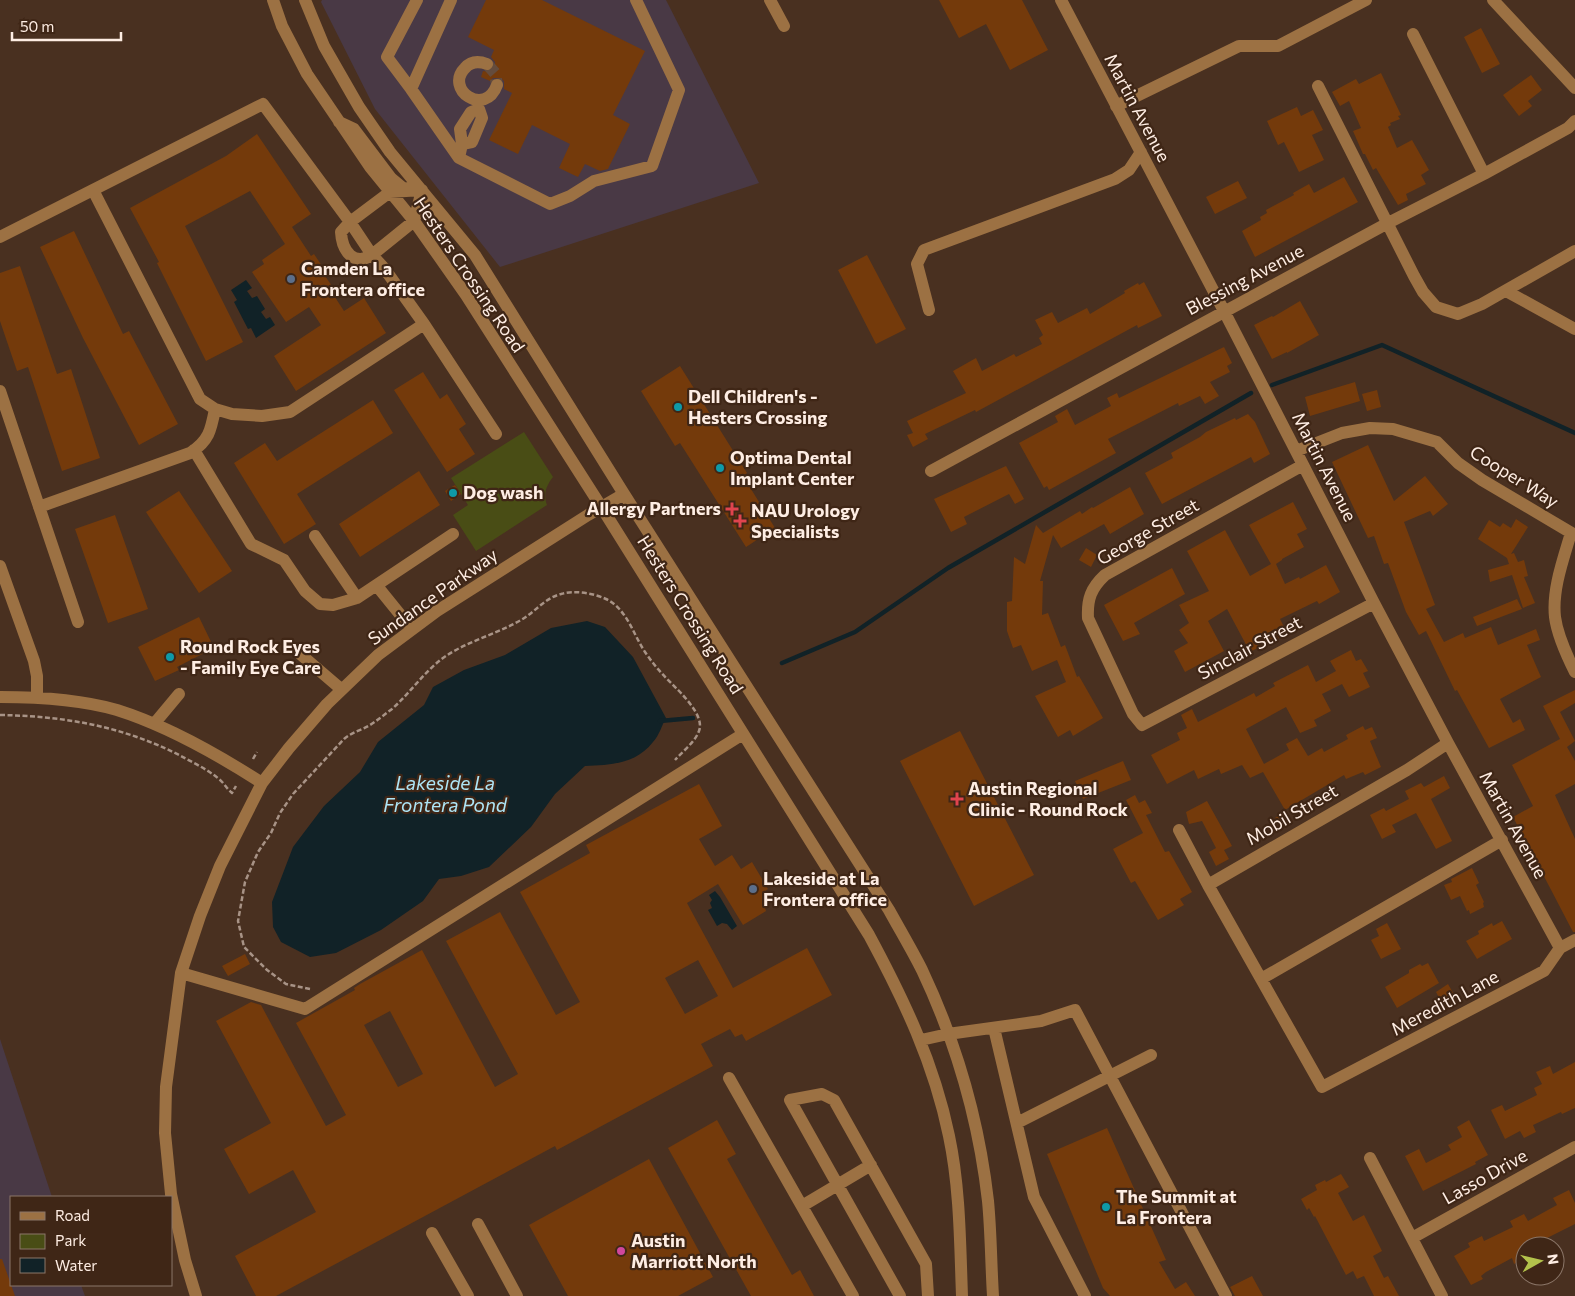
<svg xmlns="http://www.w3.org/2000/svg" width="1575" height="1296" viewBox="0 0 1575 1296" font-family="Commissioner,sans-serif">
<rect width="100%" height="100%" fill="#493020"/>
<path fill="#493945" d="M322,0H666L759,183L500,267L375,109L321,2Z
M0,1039L52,1197H11V1285H81L85,1296H0Z"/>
<path fill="#494d15" d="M524,432L553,477C546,486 543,494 547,505L476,551L453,515L468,505L451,478Z"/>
<path fill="#112227" d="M246,280L252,288L247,291L252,298L257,296L265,309L261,312L266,319L270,317L275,325L256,338L251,328L248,329L234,302L237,300L231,290Z
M587,621L605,627L633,657L666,718C662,725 659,736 653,742C636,764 611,765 585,766L555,794L531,827L489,867L461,876L439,879L423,901L381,930L336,953L310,957L281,942L273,927L272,902L293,847L324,806L360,772L378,742L424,705L433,687L464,670L505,655L551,628Z
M715,891L720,897L737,926L732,930L727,924L722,923L717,926L708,910L712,908L710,903L712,900L709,895Z"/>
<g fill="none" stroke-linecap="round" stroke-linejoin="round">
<path stroke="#112227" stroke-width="4.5" d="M1272,385L1382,345L1575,433
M782,663L855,632L948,568L1251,393
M660,721L693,718"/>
</g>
<path fill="#743a0b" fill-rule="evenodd" d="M486,0H542L645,51L613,115L630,124L608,169L600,171L585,164L578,177L559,168L570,144L532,125L518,154L489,140L512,93L504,89V81L501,78H493L490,81L481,77L483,71L489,72L495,67V62L491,57L494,50L468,37Z
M939,0H1022L1048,50L1010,70L986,24L959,38Z
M1481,28L1500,64L1482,73L1464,37Z
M1381,73L1401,115L1398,116L1400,119L1390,123L1391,125L1388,127L1397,148L1412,140L1429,170L1421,175L1426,184L1406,194L1408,200L1398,205L1376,168L1373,170L1365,154H1363L1353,131L1361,128L1349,101L1340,106L1332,92L1356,79L1359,84Z
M1531,75L1542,90L1528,101L1532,106L1519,116L1503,95Z
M1297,107L1301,116L1313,110L1323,130L1312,135L1324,160L1299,172L1284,142L1278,145L1267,121Z
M257,134L311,214L292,227L311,256L314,254L328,275L325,276L332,286L329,288L344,311L364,298L386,333L296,391L274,356L321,325L309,307L286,322L252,272L264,264L262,260L285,244L250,191L185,226L243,342L206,361L157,263L159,262L130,208L226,156Z
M1344,177L1358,202L1255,257L1242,231L1261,220L1260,217L1267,213L1266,210L1294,195L1293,193L1309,184L1314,193Z
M1238,181L1247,198L1215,214L1206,197Z
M74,231L123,334L129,331L178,424L139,445L83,338L40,247Z
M867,255L906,329L876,344L838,270Z
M20,266L57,374L71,369L100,458L62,471L28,367L17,371L0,321V273Z
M1144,282L1162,316L1138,328L1137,325L976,412L975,410L925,434L928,439L913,447L907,435L913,433L907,421L966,393L953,371L976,358L982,371L1014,354L1016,357L1042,344L1039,338L1043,335L1035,320L1052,312L1058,323L1087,308L1090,314L1125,293L1124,291L1138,283L1139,285Z
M1300,301L1319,335L1287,353V352L1272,359L1254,325L1272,316L1273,317Z
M1224,347L1232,363L1227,366L1230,372L1210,382L1219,396L1205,404L1200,396L1179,406L1178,403L1108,439L1116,453L1049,490L1047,486L1044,488L1019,443L1058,422L1055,416L1067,409L1075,425L1111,406L1107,398L1117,393L1119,398Z
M680,366L747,473L743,476L775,528L746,547L680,443L675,446L641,391Z
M423,372L440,399L447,394L466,424L459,429L475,454L447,472L394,390Z
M1355,382L1360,401L1310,416L1305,397Z
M1377,390L1381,407L1367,411L1362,394Z
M373,400L393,433L297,494L316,524L284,544L234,463L265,443L277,461Z
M1248,414L1255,422L1270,454L1254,463L1251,457L1162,504L1145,473L1173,458L1171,453L1200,437L1206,432L1235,418L1236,420Z
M1368,445L1394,501L1425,476L1448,504L1433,516L1430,511L1404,522L1435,605L1426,609L1444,642L1463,633L1465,638L1491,627L1498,645L1536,629L1540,640L1527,645L1541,677L1500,699L1513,723L1520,719L1525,730L1489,748L1457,690L1455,691L1426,631L1419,635L1406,612L1388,563L1384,564L1374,536L1368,538L1332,462Z
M1006,466L1024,499L1015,504L1009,494L964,517L967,524L951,532L934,499Z
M419,471L440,505L360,557L339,524Z
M455,485L461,494L451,501L445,491Z
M1130,487L1144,514L1110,534L1104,524L1061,548L1053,535L1040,581H1043L1042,615L1048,613L1061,647L1065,645L1077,677L1079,676L1103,718L1073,736L1070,730L1058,737L1035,696L1066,682L1057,660L1032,671L1021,645L1013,648L1007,631V602L1012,601L1014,557L1025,564L1036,525L1043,533L1080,511L1082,514L1092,507L1093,508Z
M179,491L232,571L199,593L146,512Z
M1293,502L1307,529L1297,534L1304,547L1282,559V560L1276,564L1285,584L1299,577L1300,579L1326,565L1340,592L1319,604L1317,601L1280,619L1287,633L1266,646L1265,644L1250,652L1227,609L1208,621L1224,651L1185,672L1174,651L1188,643L1179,630L1189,623L1179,605L1209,591L1187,551L1225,530L1250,576L1271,564L1249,525Z
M115,515L148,609L108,623L75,529Z
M1516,519L1528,527L1511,554L1514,553L1518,562L1524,560L1528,576L1524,577L1535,603L1523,608L1512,575L1490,582L1488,570L1509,564L1507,558L1478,539L1489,520L1500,527L1503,523L1511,528Z
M1086,548L1097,555L1091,567L1079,560Z
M1172,568L1185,594L1134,623L1140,634L1123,641L1104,605Z
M1517,599L1522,609L1477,626L1473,617Z
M199,617L214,648L177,667L179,670L155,681L138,647Z
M1351,650L1356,661L1361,659L1368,671L1363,673L1370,687L1349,697L1342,684L1322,694L1331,711L1314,720L1317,726L1300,733L1286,707L1246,729L1264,764L1289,750L1286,744L1297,738L1308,756L1322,748L1324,752L1348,739L1346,735L1363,726L1365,730L1372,727L1377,738L1370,741L1381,767L1365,775L1363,772L1346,779L1344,775L1285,810L1263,772L1250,778L1242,765L1221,774L1219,769L1198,779L1194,770L1167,784L1151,755L1180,740L1177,733L1187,728L1181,715L1192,709L1198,722L1254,693L1256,697L1275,686L1273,683L1308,665L1316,682L1336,671L1330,661Z
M1575,690V703L1560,712L1575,741L1567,747L1575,761V784L1555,795L1575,839V932H1573L1513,817L1533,806L1512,765L1560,739L1543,706Z
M960,731L1034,875L974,906L900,761Z
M1123,761L1131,780L1083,799L1075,781Z
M1444,776L1450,788L1431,799L1452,841L1436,849L1416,813L1392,825L1396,832L1382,839L1370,815L1384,808L1386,811L1409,799L1405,791L1421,783L1424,787Z
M699,784L722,826L699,839L715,866L732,855L741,869L752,862L768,889L764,892L770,901L764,905L766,911L743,925L718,884L687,903L733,988L807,948L832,995L746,1041L742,1034L735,1037L730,1029L701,1044L713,1066L557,1150L555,1146L276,1296H256L235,1256L316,1212L293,1170L249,1194L224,1149L271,1123L216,1021L251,1002L261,1005L326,1126L346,1115L296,1023L355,990L354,988L360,984L422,950L495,1087L518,1074L446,941L500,912L556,1015L580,1002L520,892L590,853L586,845ZM698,960L718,996L685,1014L665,978ZM390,1011L423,1074L398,1087L364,1025Z
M1135,795L1139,803L1145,800L1152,813L1146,815L1165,852L1169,851L1192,892L1180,899L1184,905L1158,920L1135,881L1131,883L1113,849L1143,833L1126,800Z
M1207,801L1232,846L1224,850L1229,859L1216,866L1209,852L1216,848L1202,821L1189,824L1186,812Z
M1286,811L1293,822L1281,829L1275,818Z
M1472,868L1479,883L1476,885L1484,902L1483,903L1484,907L1470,914L1469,910L1467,911L1460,896L1451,900L1444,885L1452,882L1451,879Z
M1502,921L1512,939L1477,959L1466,941L1479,934L1478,931L1492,923L1493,926Z
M1387,923L1401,949L1381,959L1371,940L1379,936L1376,929Z
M245,954L250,964L228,976L222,966Z
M1428,963L1439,983L1397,1008L1385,987L1409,973V970L1420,964L1422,966Z
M1448,984L1456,998L1443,1005L1436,992Z
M1575,1062V1108L1562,1114L1561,1112L1533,1125L1536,1132L1524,1138L1520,1131L1505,1139L1491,1110L1502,1105L1505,1111L1537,1095L1534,1088L1542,1084L1536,1072L1550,1066L1553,1074Z
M717,1120L736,1154L727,1159L792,1275L800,1270L814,1296H751L668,1148Z
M1469,1120L1488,1155L1475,1162L1476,1164L1423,1191L1405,1156L1419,1149L1426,1163L1451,1150L1448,1145L1462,1137L1457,1127Z
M1107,1128L1166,1260L1159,1262L1175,1289L1186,1282L1195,1296H1110L1103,1288L1047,1154Z
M649,1159L713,1277L678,1296H568L529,1225Z
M1341,1174L1349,1187L1338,1193L1353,1221L1364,1215L1382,1251L1373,1256L1384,1278L1388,1276L1399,1296H1374L1364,1276L1357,1279L1353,1271L1346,1275L1315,1216L1314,1217L1309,1208L1307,1210L1301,1199L1317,1190L1315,1185L1325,1180L1326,1182Z
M1569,1190L1575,1203V1224L1539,1242L1541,1246H1525V1258L1514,1264L1512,1258L1486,1272L1481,1276L1483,1279L1471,1285L1454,1256L1470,1247L1468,1243L1482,1236L1484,1241L1513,1227L1510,1221L1524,1214L1528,1221L1557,1205L1553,1198Z
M0,1259H2L15,1296H0Z
M1252,1276L1263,1296H1235L1230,1287Z"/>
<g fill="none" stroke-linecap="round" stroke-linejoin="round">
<path stroke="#644c3d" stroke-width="12" stroke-dasharray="12 6" stroke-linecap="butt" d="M487,64L495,73L497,85"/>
<path stroke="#a89386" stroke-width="2.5" stroke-dasharray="5 2.5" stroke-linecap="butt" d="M0,715C63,716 122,726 179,755C192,762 207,769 219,779C224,783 227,789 232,793L236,786
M253,759L257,752
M310,989L286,984L267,970L244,947L238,921L245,882L258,852L271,833L280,813L293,794L344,739C352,732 362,730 370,725C378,720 385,714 392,709C410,693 424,672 443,658C467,641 495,635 521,620C535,612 545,598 561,594C574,590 593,593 606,599C627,609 633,634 645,652C653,664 662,674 672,684C682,694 705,716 699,731C695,742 683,751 675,760"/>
<path stroke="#9c7143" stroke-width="12" d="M273,0L282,26L307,74L370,167L414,221L466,295L602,508L869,935C904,1000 934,1063 949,1136C960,1188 960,1243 962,1296
M305,0L324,46L359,107L390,152L475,255L624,494L889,910C900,930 912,950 922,970C956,1042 979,1122 988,1201C991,1232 991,1264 993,1296
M451,0L411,89L459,158L550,204L570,196L594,181L652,166L679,90L636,0
M770,0L784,26
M1061,0L1224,311L1374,603L1448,743L1560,948
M1493,0L1575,88
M1413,34L1484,174
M487,64C479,61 471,61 465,68C444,89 485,118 497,85
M1318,86L1414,276L1423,292L1436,307L1458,314L1482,304L1575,251
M411,89L387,57L417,0
M1116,106L1239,46H1278L1366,0
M339,122L354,129L391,178L403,188L412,189
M459,158L462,144L460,129L471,112L479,109L482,118L472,142L462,144
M93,190L200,399L215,409L232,414L262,416L290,412L424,324L496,434
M422,190L390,192L350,222L341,232C342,251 354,267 372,255L384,268L424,324
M0,237L263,104L350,222L372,255L414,221L422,190
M1506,291L1575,329
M929,310L917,264L924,250L1115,179L1129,170L1141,152
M0,391L78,622
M194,450L251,544L284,560L305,591L320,604L333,605L357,598L453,534
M1296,451L1342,433L1370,428L1393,429L1437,442L1458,463L1482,480L1575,535
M1303,465L1105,575C1091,588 1087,599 1088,618L1133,714L1142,725L1374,603
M931,471L1388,223L1484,174L1568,128L1575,121
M39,507L190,453C209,441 211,430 215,409
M1571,533C1563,560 1552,590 1555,617C1557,633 1568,658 1575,672
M315,536L357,598
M0,566L34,661L37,676V697
M377,586L411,628
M299,653L341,689
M0,697C39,697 79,699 117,710C168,726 217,754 262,783
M154,724L179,694
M1179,830L1208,885L1407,770L1448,743
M1208,885L1322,1087L1544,971L1560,948L1575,940
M181,973L305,1009L743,734
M1261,979L1502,840
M994,1028L1034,1197L1085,1296
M921,1040L948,1034L1041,1021L1075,1010L1226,1296
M729,1078L853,1296
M1017,1123L1151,1055
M1370,1158L1442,1296
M802,1206L871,1165
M478,1224L517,1296
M432,1233L468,1296
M1412,1238L1575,1147
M196,1296L185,1260L171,1194L165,1133L166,1087L181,973L200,916L220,866L262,783L289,748L327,704L378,655L437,611L588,515L624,494
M900,1296L790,1100L822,1094L834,1100L926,1264L928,1296"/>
</g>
<g fill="#5c6f8a" stroke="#3f2616" stroke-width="2">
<circle cx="291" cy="279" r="5"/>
<circle cx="753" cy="889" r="5"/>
</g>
<g fill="#0f9aa8" stroke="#3f2616" stroke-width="2">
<circle cx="678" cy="407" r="5"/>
<circle cx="720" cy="468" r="5"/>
<circle cx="453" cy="493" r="5"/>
<circle cx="170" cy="657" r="5"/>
<circle cx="1106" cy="1207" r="5"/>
</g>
<g fill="#e0444e" stroke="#3f2616" stroke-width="2">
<path d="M729.5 501.5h5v5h5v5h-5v5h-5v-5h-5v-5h5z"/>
<path d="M737.5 513.5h5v5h5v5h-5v5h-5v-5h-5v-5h5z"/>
<path d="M954.5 791.5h5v5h5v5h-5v5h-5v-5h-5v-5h5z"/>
</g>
<circle fill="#d1479c" stroke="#3f2616" stroke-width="2" cx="621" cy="1251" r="5"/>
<g text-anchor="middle" stroke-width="4.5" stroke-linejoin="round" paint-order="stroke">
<g font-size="18" fill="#feede3" stroke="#3f2616">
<text transform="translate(1137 108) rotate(62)" y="6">Martin Avenue</text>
<text transform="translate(469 275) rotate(56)" y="6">Hesters Crossing Road</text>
<text transform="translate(1245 280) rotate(-28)" y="6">Blessing Avenue</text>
<text transform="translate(1324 467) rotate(63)" y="6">Martin Avenue</text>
<text transform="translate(1514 477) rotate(32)" y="6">Cooper Way</text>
<text transform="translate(1148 532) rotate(-30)" y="6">George Street</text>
<text transform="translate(433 597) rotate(-35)" y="6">Sundance Parkway</text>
<text transform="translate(690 615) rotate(58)" y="6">Hesters Crossing Road</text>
<text transform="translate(1250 648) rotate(-28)" y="6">Sinclair Street</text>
<text transform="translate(1292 815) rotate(-30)" y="6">Mobil Street</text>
<text transform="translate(1513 825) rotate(61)" y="6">Martin Avenue</text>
<text transform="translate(1445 1003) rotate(-28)" y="6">Meredith Lane</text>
<text transform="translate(1485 1177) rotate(-29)" y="6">Lasso Drive</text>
</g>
<g font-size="18" font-weight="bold" fill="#feede3" stroke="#3f2616" text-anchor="start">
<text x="301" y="275">Camden La<tspan x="301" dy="21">Frontera office</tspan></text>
<text x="688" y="403">Dell Children's -<tspan x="688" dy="21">Hesters Crossing</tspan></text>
<text x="730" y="464">Optima Dental<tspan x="730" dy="21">Implant Center</tspan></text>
<text x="463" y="499">Dog wash</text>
<text x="721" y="515" text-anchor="end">Allergy Partners</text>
<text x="751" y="517">NAU Urology<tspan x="751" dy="21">Specialists</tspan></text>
<text x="180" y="653">Round Rock Eyes<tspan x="180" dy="21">- Family Eye Care</tspan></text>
<text x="968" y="795">Austin Regional<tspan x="968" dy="21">Clinic - Round Rock</tspan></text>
<text x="763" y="885">Lakeside at La<tspan x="763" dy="21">Frontera office</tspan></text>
<text x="1116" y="1203">The Summit at<tspan x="1116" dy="21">La Frontera</tspan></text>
<text x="631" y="1247">Austin<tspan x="631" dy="21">Marriott North</tspan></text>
</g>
<g font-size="19" font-style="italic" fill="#aee5f6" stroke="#3f2616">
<text x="445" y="790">Lakeside La<tspan x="445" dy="22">Frontera Pond</tspan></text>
</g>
</g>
<rect x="10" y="1196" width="162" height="90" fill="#3f2616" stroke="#8b7668"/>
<rect x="20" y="1212" width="25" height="8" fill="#9c7143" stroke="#8b7668"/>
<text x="55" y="1221" font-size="15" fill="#feede3">Road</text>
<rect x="20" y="1234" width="25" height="15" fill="#494d15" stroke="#8b7668"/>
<text x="55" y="1246" font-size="15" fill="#feede3">Park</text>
<rect x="20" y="1258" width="25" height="15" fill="#112227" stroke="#8b7668"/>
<text x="55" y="1271" font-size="15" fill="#feede3">Water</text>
<g transform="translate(1540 1261) rotate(82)"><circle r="24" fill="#3f2616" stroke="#8b7668"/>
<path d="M0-4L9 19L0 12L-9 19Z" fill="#b3c24b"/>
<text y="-8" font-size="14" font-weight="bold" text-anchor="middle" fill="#feede3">N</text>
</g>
<path d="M12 32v8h109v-8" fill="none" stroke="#feede3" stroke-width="2.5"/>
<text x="20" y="32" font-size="15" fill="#feede3" stroke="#3f2616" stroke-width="4" paint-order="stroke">50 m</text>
</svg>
